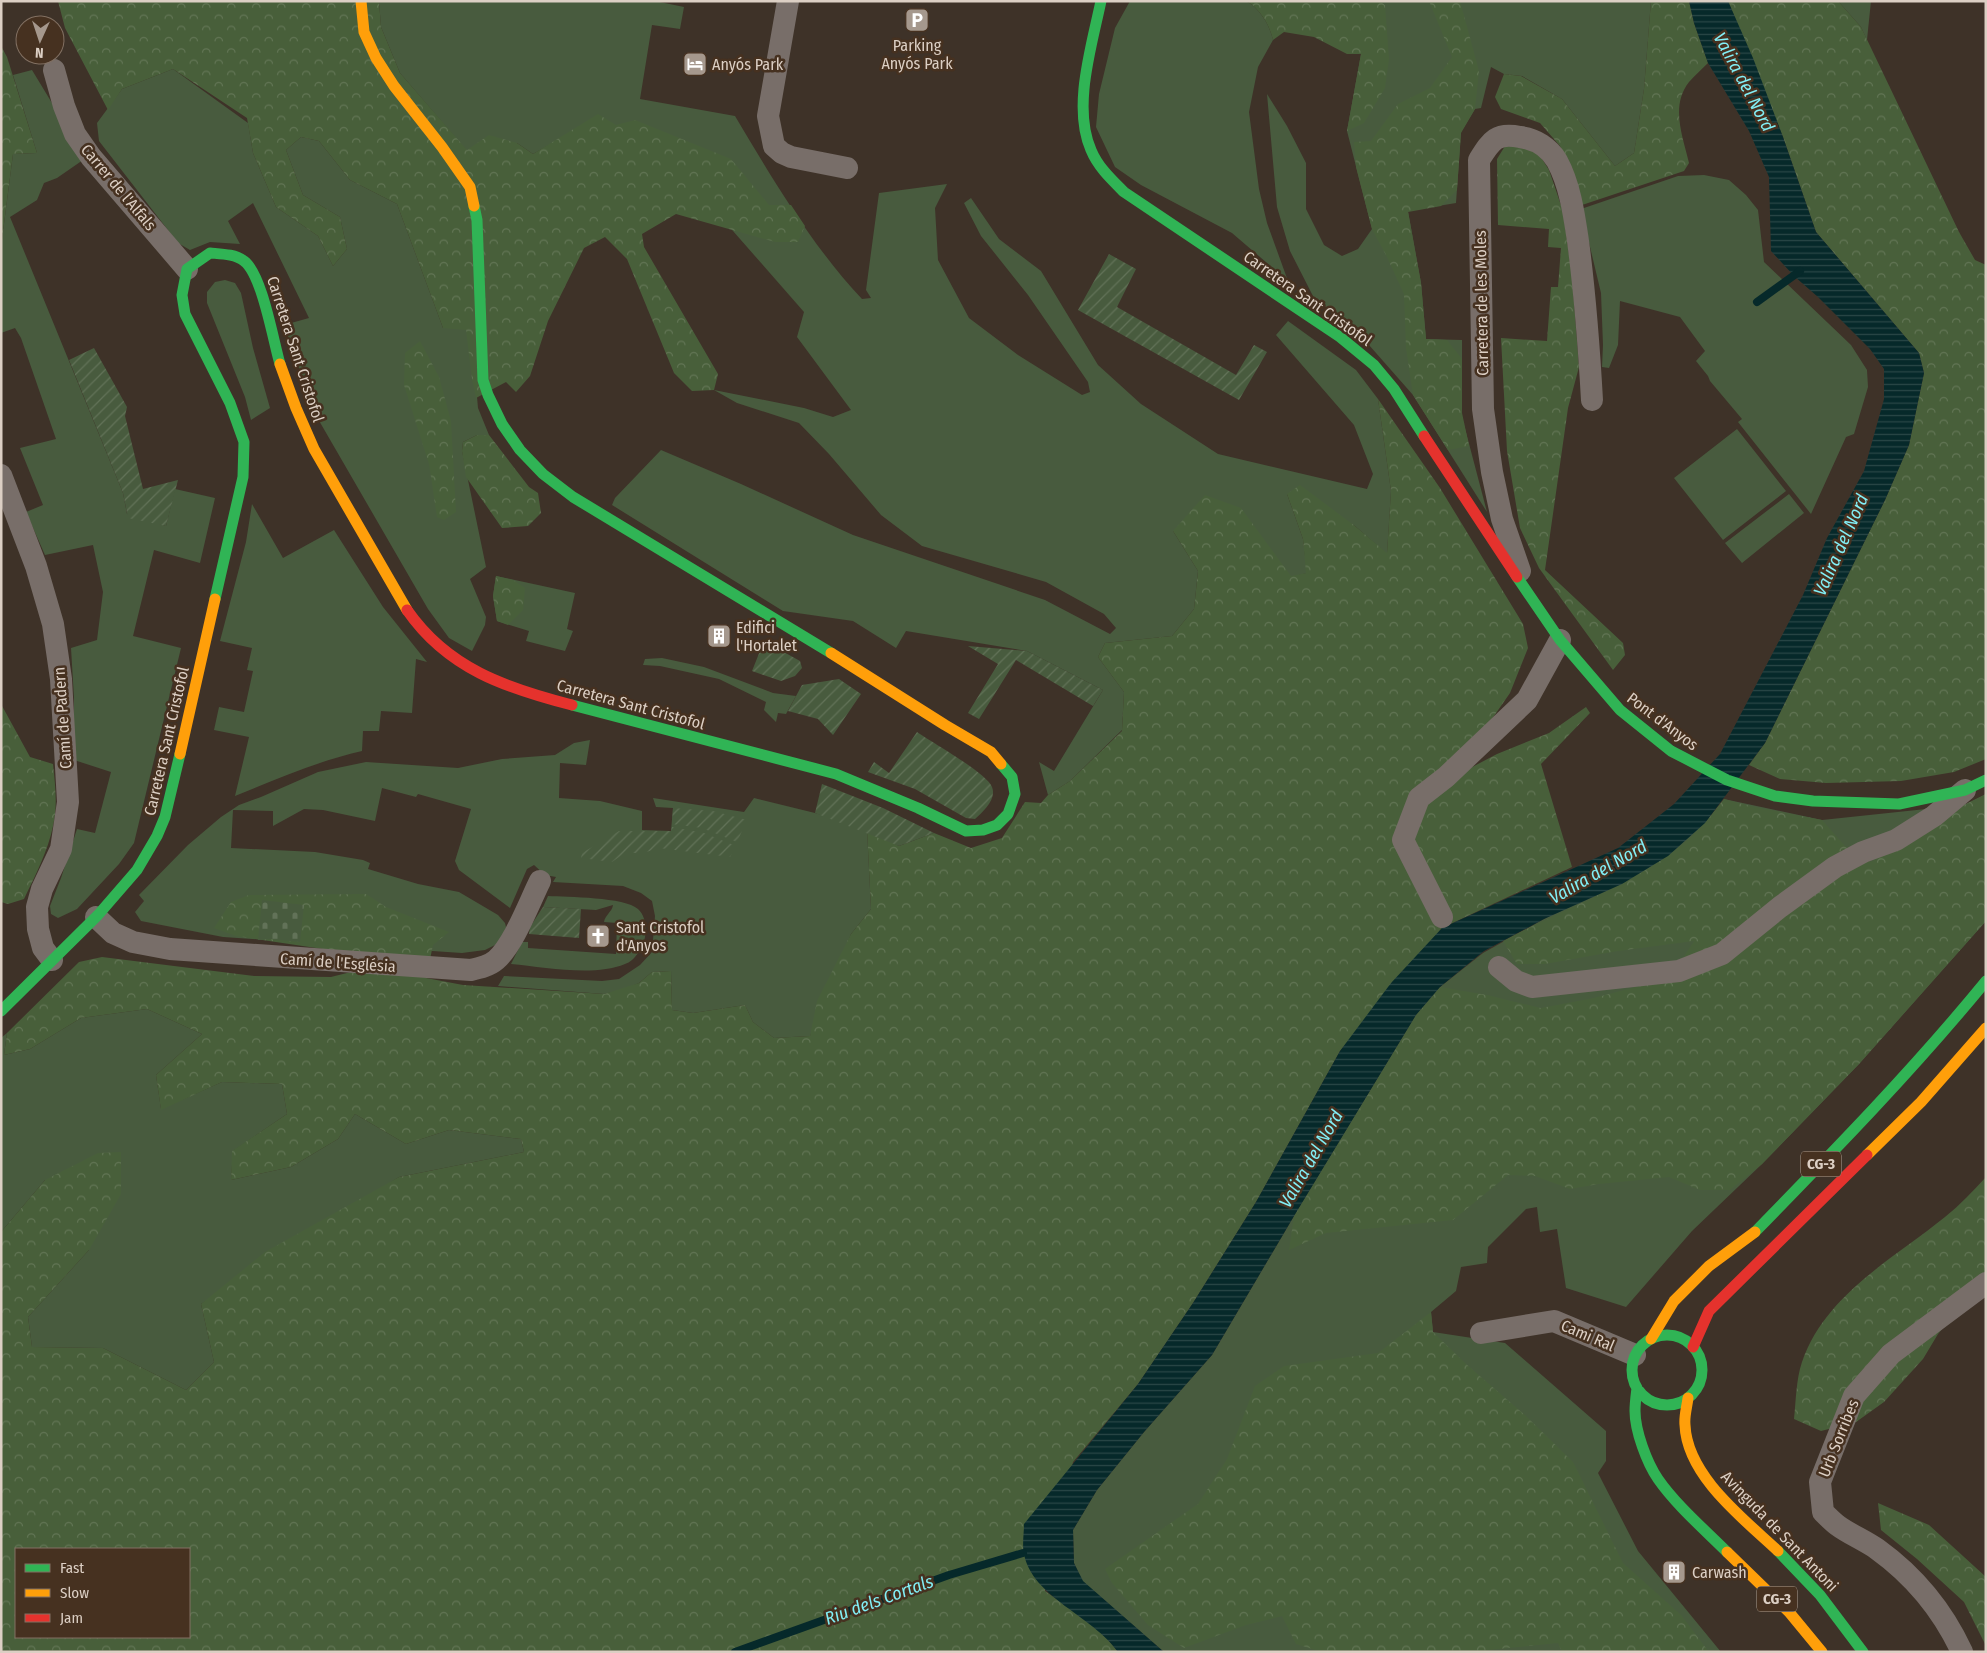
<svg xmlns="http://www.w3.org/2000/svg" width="1987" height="1653" viewBox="0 0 1987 1653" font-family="'Fira Sans Condensed',sans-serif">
<defs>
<pattern id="forest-crowns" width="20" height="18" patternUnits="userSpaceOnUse" patternTransform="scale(1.25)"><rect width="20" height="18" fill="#485f3a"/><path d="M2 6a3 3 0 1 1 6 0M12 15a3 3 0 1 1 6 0" fill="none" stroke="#627555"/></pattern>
<pattern id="cemetery-stones" width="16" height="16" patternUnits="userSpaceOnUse" patternTransform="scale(1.25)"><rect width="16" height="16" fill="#485b3e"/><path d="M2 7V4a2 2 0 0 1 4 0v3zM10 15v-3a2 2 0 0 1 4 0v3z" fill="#627258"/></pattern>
<pattern id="garden-furrows" width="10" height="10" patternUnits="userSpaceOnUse" patternTransform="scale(1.25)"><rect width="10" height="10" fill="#485b3e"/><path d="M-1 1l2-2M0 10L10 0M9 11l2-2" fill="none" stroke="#627258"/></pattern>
<pattern id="water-rules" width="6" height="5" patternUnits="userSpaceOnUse" patternTransform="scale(1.25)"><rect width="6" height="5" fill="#06292a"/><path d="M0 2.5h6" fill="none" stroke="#2a4747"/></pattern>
</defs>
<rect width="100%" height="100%" fill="#3e3228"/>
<path fill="#485b3e" d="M379,1H655L684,7L680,29L652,25L640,99L735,116C772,178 812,246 862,299L871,298L866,290L879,193L947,184L935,208L938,260L969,318L1018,355L1082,395L1090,392L1088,382L1028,295L981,236L964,203L971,198L999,239L1041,271L1098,365L1141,404L1218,454L1367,489L1373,474L1354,425L1276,335L1288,321L1356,370L1378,399L1391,491L1387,554L1355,526L1287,494L1303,539L1307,573L1291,577L1173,531L1198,571L1194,609L1172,636L1105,643L1098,657L1124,692L1122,730L1070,781L1048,795L1039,762L1054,771L1103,690L1027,651L906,631L896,648L853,621L783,611L612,505L615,498L661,450L741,484L853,535L1045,600L1110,634L1116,628L1104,614L1046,582L922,546L881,515L829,454L799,423L737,403L714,390L804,408L833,417L851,410L797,337L804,312L719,215L563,137L533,154L517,143L467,151L400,73L381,27Z
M1130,1H1246C1260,8 1270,26 1273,40L1258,67L1249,112L1259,189L1267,223L1288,281L1232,233L1141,185L1115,167L1096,127L1099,94L1115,28Z
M1330,1H1651L1644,89L1634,153L1615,166L1562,99L1522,76L1504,74L1491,67L1481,108L1475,109L1461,132L1456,203L1408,211L1421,283L1426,339L1462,340V417L1487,512L1413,395L1354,328L1314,298L1290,251L1277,207L1267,94L1287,126L1306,163V209L1324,245L1342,256L1358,249L1372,229L1347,131L1361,54Z
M1838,1H1871L1867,40L1861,27Z
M173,69L248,123L253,153L276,207L318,236L333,266L347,249L340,217L303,195L286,150L301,137L319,141L350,180L397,204L443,328L468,296L478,408L489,435H477L463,442L462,451L486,567L470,579L486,617L485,625L472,651L449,638L428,609L314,412L284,325L309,318L253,203L228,221L240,244L210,242L190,250L178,243L99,141L97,123L122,89Z
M32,70L52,103L83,160L57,178L44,183L37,200L10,217L123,493L127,514L166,526L175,489L215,498L200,563L154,550L133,636L181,648L134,843L119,864L77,909L58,918L51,914L50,906L61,878L77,829L95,833L111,772L74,760V698L71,648L97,640L103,592L93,545L45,555L26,512L43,505L20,448L56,439L21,338L15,328L1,333V247L13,154L37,153L13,75Z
M1704,175L1729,180L1746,195L1758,210L1764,262L1851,345L1867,370L1868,387L1854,434L1846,437L1811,514L1738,422L1742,419L1710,381L1708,376L1696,361L1705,351L1680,317L1620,301L1618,345L1609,368L1602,367L1603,345L1601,293L1581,209L1678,176Z
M225,280L235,283L241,293L253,348L270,408L251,420L245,397L207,303V292L215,282Z
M1737,429L1786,491L1723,540L1674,478Z
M1789,494L1804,513L1742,563L1725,543Z
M252,504L283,558L334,530L383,607L427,662L416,659L412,713L381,711L379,731H363L362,751C318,761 277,779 235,796L249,737L214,730L219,707L244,712L253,671L247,670L252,648L220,641L246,542Z
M496,576L575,593L567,629L573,631L565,651L526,641L529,631L497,621L493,596Z
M662,658L704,667L773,693L796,696L786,714L778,713L776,722L764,710L766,702L719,679L660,666L643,665L645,659Z
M590,740L586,765L560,763L559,798L600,801L642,811V830L671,831L673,808L656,807L653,798L744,812L754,798L815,813L867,829L871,909L851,934L810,1036L774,1038L753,1022L745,1005L693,1013L672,1010L671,971L652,972L639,983L625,989L604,994L498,986L504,976L602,981L619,979L640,965L652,952L655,916L652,901L641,893L623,886L553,882L556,877L545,875L534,865L527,869L510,908L459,870L455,861L471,809L418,794L416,797L382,788L375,821L323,810L304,809L273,826V811L233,810L231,848L315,852L363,860L370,863L368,869L418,884L459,892L498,915L505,923L507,931L501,942L485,950L462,953L223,937L141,921L135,912L144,901L139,895L188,845L221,817L239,805L261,797L318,772L366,762L458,768L502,759L555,755L574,743Z
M1986,794V921L1859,1064L1762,1164L1692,1231L1626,1307L1566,1288L1557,1229L1540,1232L1537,1207L1526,1209L1488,1247L1487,1263L1461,1267L1456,1291L1431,1312L1433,1332L1505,1343L1606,1431V1461L1598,1473L1638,1551L1721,1652H1164L1082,1581L1074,1563L1073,1530L1097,1490L1144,1432L1212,1355L1294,1216L1416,1015L1440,987L1483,953L1544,919L1705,823L1724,799L1822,820L1964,805Z
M548,896C567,897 625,897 638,909C645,915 647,928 645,937C643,947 635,961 625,964C594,977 544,967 511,964L522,942H528V948L616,954L617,923L604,922C605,915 612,912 613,905L596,910L543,907Z
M147,1009L202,1034L156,1075L161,1109L222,1082L282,1084L287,1114L233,1151L231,1180L291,1167L338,1139L355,1114L406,1144L449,1130L521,1139L524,1152L399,1177L201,1304L214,1362L186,1390L103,1348L32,1347L28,1317L89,1250L45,1180L1,1232V1038L7,1033L4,1055L30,1049L81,1018Z"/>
<path fill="url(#forest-crowns)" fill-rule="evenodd" d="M58,1H379L381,27L400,73L467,150L489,135L517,143L533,154L598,114L616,125L635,120L731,159L769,205H791L805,226L798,242H775L676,214L642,234L644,247L718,374L714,390L692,391L674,373L627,259L605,237L584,248L548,321L530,376L516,392L506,382L476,398L472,379L466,330L443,328L397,204L350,180L319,141L301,137L286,150L303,195L340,217L347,249L333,266L318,236L276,207L253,153L247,118L173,69L122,89L108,110L65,28Z
M1246,1H1380L1385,5L1389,59L1385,88L1364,123L1347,131L1361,54H1347L1314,37L1284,32L1273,40C1270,26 1260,8 1246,1Z
M1429,1H1460L1479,71L1475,109L1461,133L1457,190L1441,206L1408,212L1421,283L1426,339L1447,340L1462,359V413L1469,446L1448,450L1413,395L1406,348L1404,294L1387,257L1372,229L1356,167L1354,142L1371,141L1398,104L1430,88L1452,57Z
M1651,1H1689L1694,23L1708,63C1702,69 1695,75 1689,82C1670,106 1683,137 1689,163L1684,171L1582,205L1560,146L1540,123L1501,109L1495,97L1504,74L1521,76L1562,99L1615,166L1634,153L1644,89Z
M1728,1H1838L1861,27L1959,232L1975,260L1986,265V759L1954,772L1901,781L1826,783L1780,779L1749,765L1765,743L1885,500L1909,445L1924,373L1919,353L1816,232L1783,137Z
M1,46L7,57L37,153L13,154L1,247Z
M1505,146H1520L1539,154L1549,170L1563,211L1572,276L1579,367L1568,408L1545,570L1623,643L1625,655L1613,670L1539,568L1520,528L1507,451L1501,338L1547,341L1551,287H1558L1561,248L1548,247L1549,229L1498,225L1497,159Z
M420,341L439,377L451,421L456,512L444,520L437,517L429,464L404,385L405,353Z
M1378,399L1440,488L1523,624L1528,648L1510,693L1487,726L1459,774L1497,754L1549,733L1586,707L1590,713L1541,764L1572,867L1442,928L1340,1051L1256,1202L1193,1303L1138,1384L1073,1462L1045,1591C1070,1609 1100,1626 1118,1652H1V1232L45,1180L98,1153L121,1152V1194L89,1250L28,1317L32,1347L103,1348L186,1390L214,1362L201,1304L265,1252L399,1177L524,1152L521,1139L449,1130L406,1144L355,1114L338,1139L291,1167L231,1180L232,1151L287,1114L282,1084L222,1082L161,1110L156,1075L202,1034L147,1009L81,1018L30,1049L4,1055L7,1033L79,962L102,957L254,976L331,977L359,970L343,952L236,936L214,928L231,902L249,895L366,894L386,907L449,932L433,945L426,978L463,985L604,994L639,983L652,972L671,971L672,1010L693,1013L745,1005L753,1022L774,1038L810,1036L817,1001L851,934L871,909L867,829L899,846L934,833L971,848L1002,838L1025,802L1041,803L1048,795L1070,781L1122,731L1124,692L1098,657L1105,643L1172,636L1194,609L1198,571L1173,531L1205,495L1241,508L1291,576L1306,573L1303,539L1287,494L1300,485L1355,526L1387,553L1391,491ZM16,1549H189V1637H16Z
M477,435H489L529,487L538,493L541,513L528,526L502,528L466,477L462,451L463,442Z
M496,576L513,580L525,588L523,610L508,625L497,621L493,596Z
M1,704L30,757L53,764C55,784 58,806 53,826C48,851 35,876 24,899L8,904L1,902Z
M1986,794V921L1859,1064L1762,1164L1730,1190H1700L1669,1177L1599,1184L1570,1189L1535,1176L1508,1175L1453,1220L1326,1233L1289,1250L1294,1216L1416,1015L1440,987L1487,995L1541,1008L1594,998L1670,978L1694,941L1618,951L1545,964H1517L1503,941C1557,912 1617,891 1667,856C1690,841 1708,820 1724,799L1750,806L1822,820L1845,846L1871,862L1928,831L1964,805Z
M1986,1177V1275L1938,1334L1923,1359L1884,1402L1856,1422L1821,1431L1794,1419C1796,1400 1796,1380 1802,1362C1825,1295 1893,1259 1945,1217C1960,1205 1973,1191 1986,1177Z
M1431,1312L1433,1332L1466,1364L1526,1416L1573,1462L1623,1563L1681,1615L1709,1652H1562L1558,1643L1488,1650L1486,1652H1322L1296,1644L1282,1616L1246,1625L1184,1648L1148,1625L1112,1583L1105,1569L1198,1504L1227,1459L1255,1386L1284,1366L1378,1353Z
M1878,1503L1929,1525L1986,1577V1646L1964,1602L1917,1559L1881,1530Z"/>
<path fill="url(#cemetery-stones)" d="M262,900L304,905L300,942L270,939L258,940Z"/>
<path fill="url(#garden-furrows)" d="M1109,254L1136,269L1117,307L1236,375L1254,345L1267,352L1239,400L1078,310Z
M94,348L127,407L125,416L143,489L178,480L166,526L128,518L123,493L69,360Z
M764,641L800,661L802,668L795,676L781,681L752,671Z
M968,646L1027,651L1103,690L1093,706L1016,660L979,719L968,713L998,664Z
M839,679L861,694L833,735L818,719L788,711L802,685Z
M917,732C931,742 987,773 992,787C997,799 983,812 975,819L966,818L915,789L868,772L874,762L889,773Z
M822,784L883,808L934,833L899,846L815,813Z
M673,808L713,811L747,820L737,842L702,828L672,824Z
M672,827L704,833L736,846L730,857L659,848L643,853H625L612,862L581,858L582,853L619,831H671Z
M543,907L581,909L579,938L529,934L530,927Z"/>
<path fill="url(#water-rules)" d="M1689,1H1728L1753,58L1783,137L1816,232L1919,353L1924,373L1909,445L1885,500L1765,743L1705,823L1668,856L1622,884L1544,919L1484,951L1440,987L1416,1015L1294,1216L1212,1355L1144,1432L1097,1490L1073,1530L1074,1563L1083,1581L1164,1652H1118C1093,1616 1032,1597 1024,1554C1022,1545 1024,1533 1024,1524L1138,1384L1193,1303L1256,1202L1340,1051L1391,983L1442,928L1618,848L1674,804L1720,754L1803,595L1827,538L1864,471L1884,399V369L1870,349L1818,297L1794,276L1771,251L1769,177L1749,131L1708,63L1694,23Z"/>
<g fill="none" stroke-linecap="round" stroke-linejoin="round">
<path stroke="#06292a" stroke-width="8" d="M1757,302L1800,271
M735,1652L949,1575L1023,1553"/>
<path stroke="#786e69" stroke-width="22" d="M788,1L768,116L774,146L782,153L791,157L847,168
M54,70L64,106L75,134L91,157L187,269
M1,475L36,566L53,624L61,679L68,802L61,849L42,889L37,907L38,929L43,948L52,960
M1520,571L1502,519L1492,472L1483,409L1479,160C1491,141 1496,132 1520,137C1535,139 1549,147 1557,161C1570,185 1574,214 1578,241C1585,294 1589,347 1592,400
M96,917L113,933L133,942L170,949L471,970C480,968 489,966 496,960C514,944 529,903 540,881
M1442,917L1403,840L1419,798L1446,777L1527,700L1560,640
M1499,967L1516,981L1532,987L1679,971L1722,954L1780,907L1835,867L1863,852L1896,840L1934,816L1965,790
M1481,1333L1554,1321L1635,1355
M1962,1652C1943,1611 1913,1575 1877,1549C1864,1540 1849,1534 1837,1525C1832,1521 1827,1516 1823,1512L1820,1482L1854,1396L1891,1354L1986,1283"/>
<path stroke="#30b455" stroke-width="11" d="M1101,1C1092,45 1072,107 1091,150C1098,167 1111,179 1124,192L1340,337L1374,365L1394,389L1424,436
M474,206L477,220L483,380L488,395L502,424L520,450L543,474L573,497L831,653
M1517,577L1560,640L1620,710L1671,751L1727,780L1775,796L1813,801L1899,804L1965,790L1986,780
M215,599L243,477L244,442L230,403L185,314L182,295L187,269L210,253C221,254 235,254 244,261C262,274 273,340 280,364
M572,705L836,774L918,808L966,831L983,830L997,825L1008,814L1015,794L1012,777L1001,764
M1,1011L98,915L137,870L157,836L165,817L180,754
M1755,1232C1835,1150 1914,1069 1986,981
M1632 1370a35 35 0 1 1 70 0a35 35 0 1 1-70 0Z
M1637,1388C1636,1396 1635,1403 1635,1411C1635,1431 1647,1463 1658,1479C1676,1505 1705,1530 1727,1552
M1778,1551L1820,1595L1863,1652"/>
<path stroke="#ff9f0a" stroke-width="11" d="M361,1L364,32L376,58L394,86L442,147L470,187L474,206
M280,364L296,408L314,449L407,610
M831,653L945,725L991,752L1001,764
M180,754L215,599
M1867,1155L1921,1102L1986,1028
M1651,1339L1674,1301L1709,1266L1755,1232
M1688,1398C1687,1407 1684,1416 1685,1425C1687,1476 1744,1519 1778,1551
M1727,1552L1789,1612L1822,1652"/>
<path stroke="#e5322d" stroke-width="11" d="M1424,436L1517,577
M407,610C448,669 506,688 572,705
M1693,1347L1709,1311L1867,1155"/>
</g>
<defs>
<g id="parking-square" transform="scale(1.25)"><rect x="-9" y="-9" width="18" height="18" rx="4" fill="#a5988d" stroke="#463120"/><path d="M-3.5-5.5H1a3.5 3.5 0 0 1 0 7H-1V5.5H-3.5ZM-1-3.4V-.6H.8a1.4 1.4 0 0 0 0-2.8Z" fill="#fff"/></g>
<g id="hotel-square" transform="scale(1.25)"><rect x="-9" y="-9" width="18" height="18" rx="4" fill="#a5988d" stroke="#463120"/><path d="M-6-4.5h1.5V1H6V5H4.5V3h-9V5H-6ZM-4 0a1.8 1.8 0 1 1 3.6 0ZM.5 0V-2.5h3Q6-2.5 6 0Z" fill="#fff"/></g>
<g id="building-square" transform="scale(1.25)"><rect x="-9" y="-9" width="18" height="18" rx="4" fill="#a5988d" stroke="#463120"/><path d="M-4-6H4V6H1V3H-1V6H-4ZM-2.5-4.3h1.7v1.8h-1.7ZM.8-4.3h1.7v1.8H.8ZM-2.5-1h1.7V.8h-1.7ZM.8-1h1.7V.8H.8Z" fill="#fff"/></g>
<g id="church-square" transform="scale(1.25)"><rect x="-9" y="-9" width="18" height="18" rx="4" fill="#a5988d" stroke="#463120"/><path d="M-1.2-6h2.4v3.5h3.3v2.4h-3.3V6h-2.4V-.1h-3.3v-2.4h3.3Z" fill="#fff"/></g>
</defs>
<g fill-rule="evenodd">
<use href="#parking-square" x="917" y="20"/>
<use href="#hotel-square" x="695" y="64"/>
<use href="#building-square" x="719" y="636"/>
<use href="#church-square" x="598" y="936"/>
<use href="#building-square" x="1674" y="1572"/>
</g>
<g text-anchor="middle" stroke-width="5" stroke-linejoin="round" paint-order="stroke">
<g fill="#463120" stroke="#afa093" stroke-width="1">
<rect x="1801" y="1151.5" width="40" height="25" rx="4"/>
<rect x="1757" y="1586.5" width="40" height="25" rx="4"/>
</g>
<g font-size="15" font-weight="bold" fill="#dccfc4">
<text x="1821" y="1169">CG-3</text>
<text x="1777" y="1604">CG-3</text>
</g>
<g font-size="16" fill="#dccfc4" stroke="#463120" text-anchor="start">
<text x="917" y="51" text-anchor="middle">Parking<tspan x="917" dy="18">Anyós Park</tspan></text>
<text x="712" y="70">Anyós Park</text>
<text x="736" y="633">Edifici<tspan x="736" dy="18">l'Hortalet</tspan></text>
<text x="616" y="933">Sant Cristofol<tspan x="616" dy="18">d'Anyos</tspan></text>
<text x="1692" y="1578">Carwash</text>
</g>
<g font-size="16" fill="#dccfc4" stroke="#463120">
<text transform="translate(119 187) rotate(50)" y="6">Carrer de l'Alfals</text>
<text transform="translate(1308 298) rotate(35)" y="6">Carretera Sant Cristofol</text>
<text transform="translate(1481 303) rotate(-91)" y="6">Carretera de les Moles</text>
<text transform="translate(296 349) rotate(72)" y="6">Carretera Sant Cristofol</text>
<text transform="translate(631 704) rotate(15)" y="6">Carretera Sant Cristofol</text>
<text transform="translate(62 718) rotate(-94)" y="6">Camí de Padern</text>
<text transform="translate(1663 721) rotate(37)" y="6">Pont d'Anyos</text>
<text transform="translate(166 741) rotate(-77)" y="6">Carretera Sant Cristofol</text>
<text transform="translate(338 962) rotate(4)" y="6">Camí de l'Església</text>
<text transform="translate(1588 1335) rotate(23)" y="6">Cami Ral</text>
<text transform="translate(1838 1438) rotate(-68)" y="6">Urb Sorribes</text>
<text transform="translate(1780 1531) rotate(46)" y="6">Avinguda de Sant Antoni</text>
</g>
<g font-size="18" font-style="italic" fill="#82eff6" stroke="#463120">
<text transform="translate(1744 82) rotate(62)" y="6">Valira del Nord</text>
<text transform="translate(1841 545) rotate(-66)" y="6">Valira del Nord</text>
<text transform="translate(1598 872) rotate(-30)" y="6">Valira del Nord</text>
<text transform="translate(1311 1159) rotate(-60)" y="6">Valira del Nord</text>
<text transform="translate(879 1600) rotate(-20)" y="6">Riu dels Cortals</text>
</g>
</g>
<rect width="1987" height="1653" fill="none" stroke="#dccfc4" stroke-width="5"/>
<rect x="15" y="1548" width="175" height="90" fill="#463120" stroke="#827062"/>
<rect x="25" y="1564" width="25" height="8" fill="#30b455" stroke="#827062"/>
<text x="60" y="1573" font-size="15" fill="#dccfc4">Fast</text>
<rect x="25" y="1589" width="25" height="8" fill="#ff9f0a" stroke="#827062"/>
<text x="60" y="1598" font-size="15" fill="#dccfc4">Slow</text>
<rect x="25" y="1614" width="25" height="8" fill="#e5322d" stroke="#827062"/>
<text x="60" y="1623" font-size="15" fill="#dccfc4">Jam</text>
<g transform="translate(40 40) rotate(183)"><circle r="24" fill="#463120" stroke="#827062"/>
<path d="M0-4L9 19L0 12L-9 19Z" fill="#a5988d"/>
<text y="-8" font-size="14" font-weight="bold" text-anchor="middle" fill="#dccfc4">N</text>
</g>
</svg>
